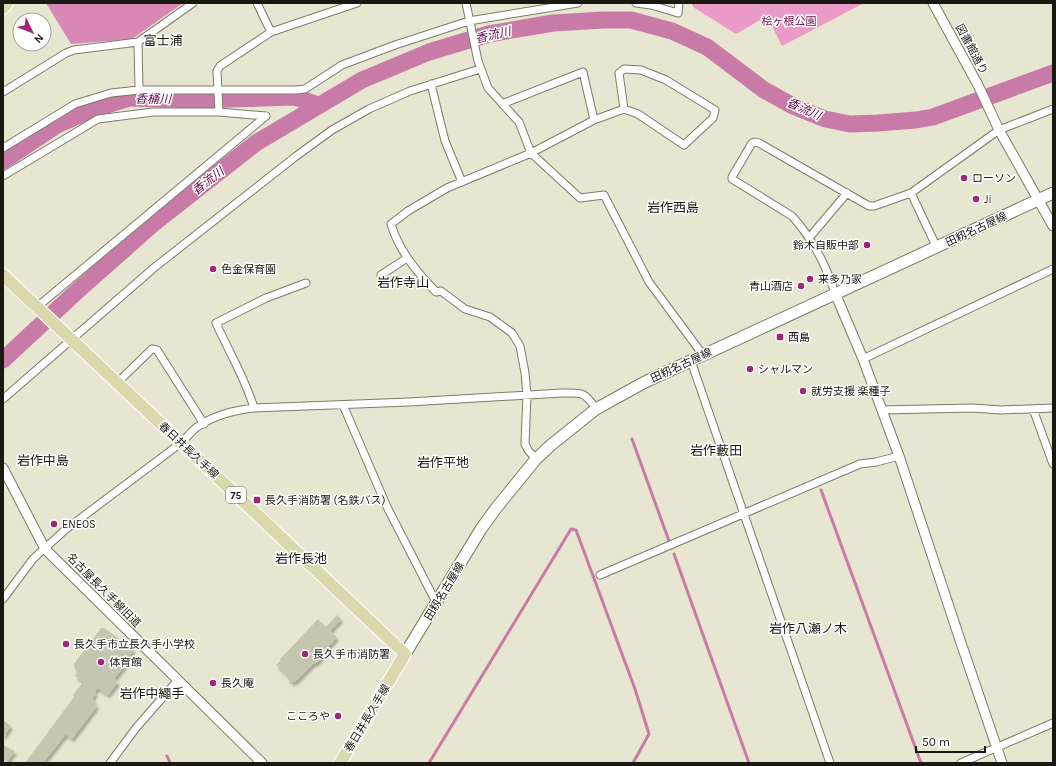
<svg xmlns="http://www.w3.org/2000/svg" width="1056" height="766" viewBox="0 0 1056 766" font-family="Karla,'Noto Sans JP',sans-serif">
<defs>
<filter id="shadow"><feDropShadow dx="2" dy="3.5" stdDeviation="1" flood-color="#0004"/></filter>
</defs>
<rect width="100%" height="100%" fill="#e7e6d0"/>
<path fill="#eb9bc8" d="M692,3H864L782,46L767,16L736,34L693,7Z"/>
<path fill="#d788b5" d="M46,3H183L132,39L71,44Z"/>
<g fill="none" stroke-linecap="round" stroke-linejoin="round">
<path stroke="#c97ba8" stroke-width="3" d="M632,439L669,541
M821,490L921,763
M674,554L749,763
M167,756L170,763
M429,763L571,529L576,530L635,689L649,734L633,763"/>
<path stroke="#c97ba8" stroke-width="17" d="M3,161L57,125L91,110L130,98L198,100L295,97L318,105
M3,360L75,293L154,223L256,143L362,80L429,52L489,34L553,23L603,20H631L672,31L707,47L764,90L793,106L825,119L850,124L878,123L916,120L933,117L1053,73"/>
</g>
<path fill="#c6c6b0" filter="url(#shadow)" d="M337,615L341,619L330,631L337,637L328,647L330,649L315,664L314,663L295,682L294,681L292,683L287,678L289,677L276,665L281,660L280,659L318,619L326,627Z
M101,628H104L132,648L133,651L125,661L127,663L114,679L118,682L108,695L98,688L95,691L75,676L78,671L75,669L74,664Z
M82,683L96,693L92,699L95,701L94,703L97,706L72,739L66,734L43,763H25L74,697L73,695Z
M3,720L11,726L3,737Z
M3,745L15,751L7,762L3,759Z"/>
<g fill="none" stroke-linecap="round" stroke-linejoin="round">
<g stroke="#7c7b67" stroke-width="9">
<path id="minor" d="M257,3L271,32
M466,3L478,61L488,88L519,122L531,153L580,198L604,195L649,282L703,355
M636,3L651,5L678,13L679,3
M138,42L139,90
M431,84L445,141L462,182
M3,92L66,53L74,50L138,42L193,3
M502,104L583,72L594,120L531,153L447,188L408,211L391,224C399,251 417,272 436,292L441,291L465,309L490,317L512,333L520,346L525,373L527,395L525,444L528,450L536,459
M219,112L217,71L220,66L271,32L357,3
M594,120L624,109L638,114L684,145L713,118L715,110L666,80L641,70L624,69L619,73L624,109
M3,148L75,104L111,93L139,90H296L305,89L342,65L395,45L469,21L578,3
M3,176L98,119L153,112H219L266,116
M911,193L937,248
M809,238L847,193
M381,275L407,258
M835,293C826,265 812,238 792,216L732,179V177L752,143L755,142L759,143L869,206H874L911,193L999,130L1053,109
M37,307L266,116
M863,359L1053,269
M691,361L830,763
M117,383L152,349L157,350L204,424
M3,399L155,267L295,157L332,130L369,109L410,91L480,69
M343,405L387,507L437,604
M254,408C245,378 229,352 216,323L266,298L306,283
M1033,409L1053,464
M881,410L972,408L1001,410L1053,408
M600,575L860,464L876,462L899,456
M3,599L33,559L65,530L181,443C186,438 191,432 197,427C213,416 235,410 254,408L409,402L562,393C582,393 584,391 596,409
M110,763L136,728L177,681
M961,763L1053,723"/>
</g>
<g stroke="#7c7b67" stroke-width="11">
<path id="tertiary" d="M933,3L978,85L999,130L1053,226
M835,293L863,359L899,456L961,643L1002,763
M3,468L45,549L262,763"/>
</g>
<g stroke="#7c7b67" stroke-width="13">
<path id="secondary" d="M405,654L481,529L497,507L536,459L551,445L596,409L645,382L1053,193"/>
</g>
<g stroke="#fff" stroke-width="14">
<path id="primary" d="M3,8L7,3
M3,275L405,654L340,763"/>
</g>
<use href="#minor" stroke="#fff" stroke-width="7"/>
<use href="#tertiary" stroke="#fff" stroke-width="9"/>
<use href="#secondary" stroke="#fff" stroke-width="11"/>
<use href="#primary" stroke="#dad8ad" stroke-width="12"/>
</g>
<g fill="#a22578" stroke="#fff" stroke-width="1.5">
<circle cx="964" cy="178" r="4"/>
<circle cx="976" cy="199" r="4"/>
<circle cx="867" cy="245" r="4"/>
<circle cx="213" cy="269" r="4"/>
<circle cx="810" cy="279" r="4"/>
<circle cx="801" cy="286" r="4"/>
<rect x="776" y="333" width="8" height="8" rx="2"/>
<circle cx="750" cy="369" r="4"/>
<circle cx="803" cy="391" r="4"/>
<rect x="253" y="496" width="8" height="8" rx="2"/>
<circle cx="54" cy="524" r="4"/>
<circle cx="66" cy="644" r="4"/>
<circle cx="305" cy="654" r="4"/>
<circle cx="101" cy="662" r="4"/>
<circle cx="213" cy="683" r="4"/>
<circle cx="338" cy="716" r="4"/>
</g>
<g text-anchor="middle" stroke-width="3" stroke-linejoin="round" paint-order="stroke">
<rect fill="#fff" stroke="#5e5e58" stroke-width="1" x="226" y="487" width="20" height="16" rx="3"/>
<g font-size="10" font-weight="bold" fill="#191911">
<text x="236" y="499">75</text>
</g>
<g font-size="11" fill="#6c0d4e" stroke="#fff">
<text x="789" y="25">桧ヶ根公園</text>
</g>
<g font-size="11" fill="#191911" stroke="#fff">
<text transform="translate(972 49) rotate(62)" y="4">図書館通り</text>
<text transform="translate(976 229) rotate(-25)" y="4">田籾名古屋線</text>
<text transform="translate(681 365) rotate(-25)" y="4">田籾名古屋線</text>
<text transform="translate(189 450) rotate(43)" y="4">春日井長久手線</text>
<text transform="translate(104 590) rotate(45)" y="4">名古屋長久手線旧道</text>
<text transform="translate(444 591) rotate(-59)" y="4">田籾名古屋線</text>
<text transform="translate(367 718) rotate(-59)" y="4">春日井長久手線</text>
</g>
<g font-size="11" fill="#191911" stroke="#fff" text-anchor="start">
<text x="972" y="182">ローソン</text>
<text x="984" y="203">Ji</text>
<text x="859" y="249" text-anchor="end">鈴木自販中部</text>
<text x="221" y="273">色金保育園</text>
<text x="818" y="283">来多乃家</text>
<text x="793" y="290" text-anchor="end">青山酒店</text>
<text x="788" y="341">西島</text>
<text x="758" y="373">シャルマン</text>
<text x="811" y="395">就労支援 楽種子</text>
<text x="265" y="504">長久手消防署 (名鉄バス)</text>
<text x="62" y="528">ENEOS</text>
<text x="74" y="648">長久手市立長久手小学校</text>
<text x="313" y="658">長久手市消防署</text>
<text x="109" y="666">体育館</text>
<text x="221" y="687">長久庵</text>
<text x="330" y="720" text-anchor="end">こころや</text>
</g>
<g font-size="12" font-style="italic" fill="#630046" stroke="#fff">
<text transform="translate(493 35) rotate(-13)" y="4">香流川</text>
<text transform="translate(153 99) rotate(1)" y="4">香桶川</text>
<text transform="translate(804 109) rotate(24)" y="4">香流川</text>
<text transform="translate(208 181) rotate(-38)" y="4">香流川</text>
</g>
<g font-size="13" fill="#191911" stroke="#fff">
<text x="163" y="45">富士浦</text>
<text x="673" y="212">岩作西島</text>
<text x="403" y="287">岩作寺山</text>
<text x="716" y="455">岩作藪田</text>
<text x="43" y="465">岩作中島</text>
<text x="443" y="467">岩作平地</text>
<text x="301" y="563">岩作長池</text>
<text x="808" y="633">岩作八瀬ノ木</text>
<text x="152" y="698">岩作中繩手</text>
</g>
</g>
<rect width="1056" height="766" fill="none" stroke="#191911" stroke-width="8"/>
<g transform="translate(32 32) rotate(133)"><circle r="19" fill="#ffffff" stroke="#a3a3a0"/>
<path d="M0-3L7 15L0 10L-7 15Z" fill="#a22578"/>
<text y="-6" font-size="11" font-weight="bold" text-anchor="middle" fill="#191911">N</text>
</g>
<path d="M916 746v6h69v-6" fill="none" stroke="#191911" stroke-width="2"/>
<text x="922" y="746" font-size="12" fill="#191911" stroke="#ffffff" stroke-width="3" paint-order="stroke">50 m</text>
</svg>
